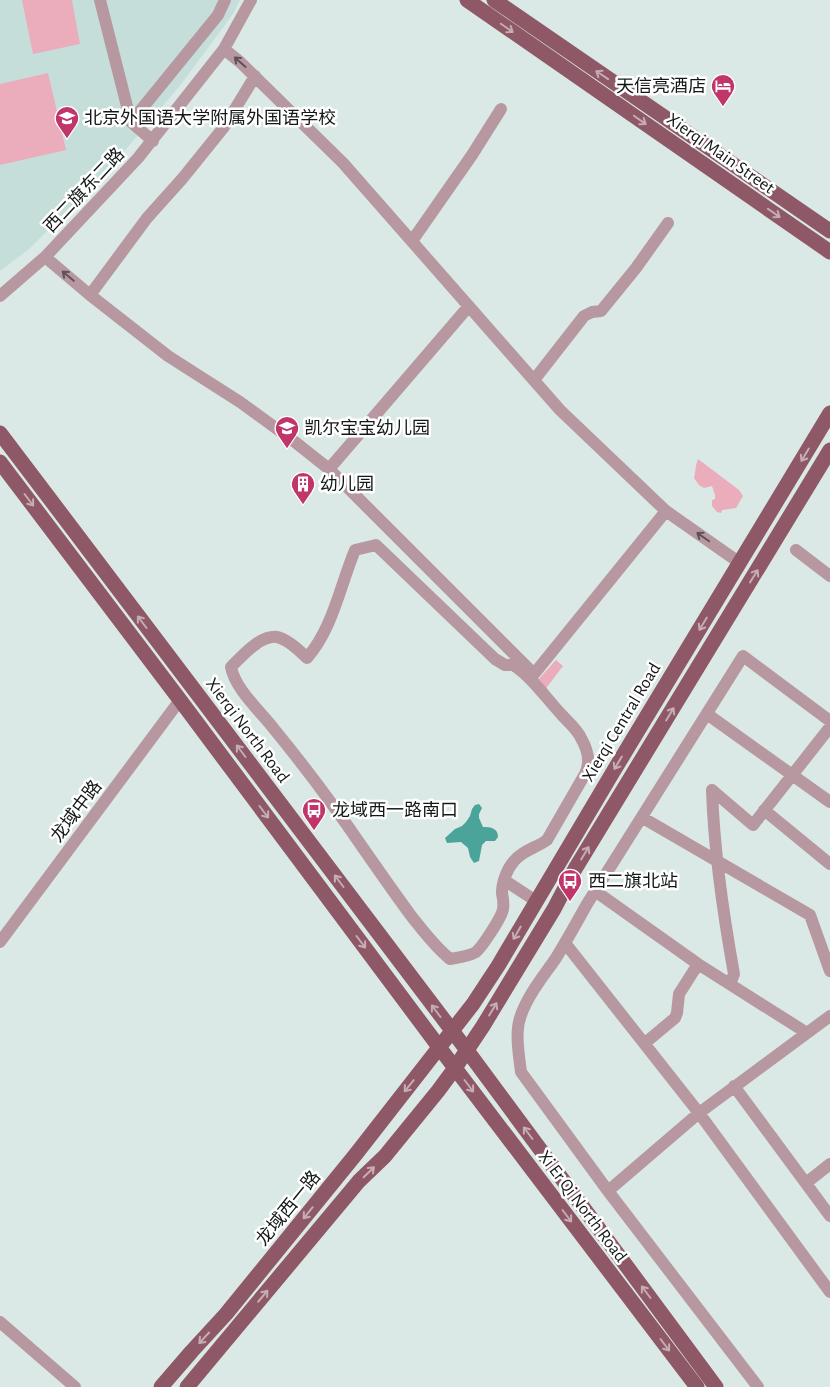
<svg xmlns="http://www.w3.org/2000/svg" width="830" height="1387" viewBox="0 0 830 1387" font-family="'Alegreya Sans','Noto Sans SC',sans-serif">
<rect width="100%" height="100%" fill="#dae9e6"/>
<path fill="#c6deda" d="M0,0H240L233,14L182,83L128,147L87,191L29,249L0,271Z"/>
<path fill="#ebacbc" d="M22,0H72L80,44L33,54Z
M48,73L66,150L0,165V84Z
M698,459L739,490L743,496L736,508L722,510L721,513L717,512L712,506V500L715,499V495L712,486L704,488L699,485L694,478C696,470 695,467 698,459Z
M556,660L563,666L544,691L536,682Z"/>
<path fill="#4aa499" d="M479,804L482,808L479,814V818L483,827C491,827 498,828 498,837L495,841H486L482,845L479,861L474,863L470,857L468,848L461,842L447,843L445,838L455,829L462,826L466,822L470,816L472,809L475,805Z"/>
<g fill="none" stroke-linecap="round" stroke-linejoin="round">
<path stroke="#b898a0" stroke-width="12" d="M100,0L131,122L153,141
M224,49L240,62L343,163L560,410L666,511L740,563
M131,122L218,15L225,0
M412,241L472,155L501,109
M45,257L90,295L168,356L240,402L295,442L329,469L534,674L666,511
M90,295L147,218L182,179L224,127L255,76
M0,296L45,257L138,158L224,49L251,0
M534,380L584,316L592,312L601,311L636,268L668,223
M329,469L469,306
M376,545L495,659L505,665H513C532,677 546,698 561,714C568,722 577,729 581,738C588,750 591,762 585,774L547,840C536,848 523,850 514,861C507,869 502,882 502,893C503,898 504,904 503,909C502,917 482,947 476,952C472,955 456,958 450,959C435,947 424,932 412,917C395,894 379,871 363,848C335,807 306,768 274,729C260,711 235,689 231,667C242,656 260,635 277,637C287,639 300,651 307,658C333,628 340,586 355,550Z
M796,550L830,576
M707,714L830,802
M712,790C714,852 723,913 734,974L730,984
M712,790L753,825L830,727
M764,810L830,864
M643,818L810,915L830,971
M504,880L536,901
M595,891L698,964L807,1033
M0,942L180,700
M565,943L699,1113L830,1292
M645,1043L675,1018L677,1013L679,994L698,964
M734,1086L830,1216
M806,1183L830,1164
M608,1191L699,1113L830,1016
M0,1322L75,1387
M758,1387L608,1191L521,1072C519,1056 515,1033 520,1018C527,996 543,977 556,958C567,940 577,922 587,904L743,656L830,721"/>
<path stroke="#8e5867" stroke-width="15" d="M467,0L830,252
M494,0L830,231
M0,433L466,1049L716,1387
M0,462L180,700L439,1047L697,1387
M161,1387L192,1351L226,1314L356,1154L473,1004L498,966L613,772L830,413
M187,1387L359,1181L385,1156L438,1091L455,1068L483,1026L554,909L575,869L830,450"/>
</g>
<defs><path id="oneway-shaft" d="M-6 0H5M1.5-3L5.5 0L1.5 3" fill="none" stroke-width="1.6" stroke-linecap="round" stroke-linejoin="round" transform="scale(1.25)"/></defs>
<g stroke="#c6acb3">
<use href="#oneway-shaft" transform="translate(507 28) rotate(35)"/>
<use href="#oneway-shaft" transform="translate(602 75) rotate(-146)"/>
<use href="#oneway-shaft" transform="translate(640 120) rotate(35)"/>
<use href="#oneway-shaft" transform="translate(774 213) rotate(35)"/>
<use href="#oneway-shaft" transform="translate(805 455) rotate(121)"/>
<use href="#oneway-shaft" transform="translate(29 500) rotate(53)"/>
<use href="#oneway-shaft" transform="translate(754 576) rotate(-58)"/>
<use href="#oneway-shaft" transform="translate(142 622) rotate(-127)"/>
<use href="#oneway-shaft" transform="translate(703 624) rotate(121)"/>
<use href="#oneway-shaft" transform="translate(670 714) rotate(-59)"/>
<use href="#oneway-shaft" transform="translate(241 751) rotate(-127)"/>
<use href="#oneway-shaft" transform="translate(618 763) rotate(121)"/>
<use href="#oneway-shaft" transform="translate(264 812) rotate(53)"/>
<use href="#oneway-shaft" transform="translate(585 853) rotate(-59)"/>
<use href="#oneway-shaft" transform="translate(339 881) rotate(-127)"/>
<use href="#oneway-shaft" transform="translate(517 933) rotate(120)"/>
<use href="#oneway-shaft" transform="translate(361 942) rotate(53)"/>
<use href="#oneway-shaft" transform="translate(493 1009) rotate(-59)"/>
<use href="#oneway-shaft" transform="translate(436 1011) rotate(-127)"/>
<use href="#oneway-shaft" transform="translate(409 1086) rotate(129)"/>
<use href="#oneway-shaft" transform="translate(469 1086) rotate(53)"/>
<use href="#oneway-shaft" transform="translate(528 1133) rotate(-127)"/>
<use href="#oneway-shaft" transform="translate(369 1172) rotate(-44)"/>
<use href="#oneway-shaft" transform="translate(308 1213) rotate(129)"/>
<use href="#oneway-shaft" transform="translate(567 1216) rotate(53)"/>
<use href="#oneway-shaft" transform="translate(646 1292) rotate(-127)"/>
<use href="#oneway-shaft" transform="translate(263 1296) rotate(-50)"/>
<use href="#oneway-shaft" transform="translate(204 1338) rotate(133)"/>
<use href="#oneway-shaft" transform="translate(665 1345) rotate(53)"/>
</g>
<g stroke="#5d5255">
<use href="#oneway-shaft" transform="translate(240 62) rotate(-139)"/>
<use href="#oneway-shaft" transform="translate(68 276) rotate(-140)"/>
<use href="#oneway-shaft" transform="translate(703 537) rotate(-145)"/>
</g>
<defs>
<g id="hotel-pin" transform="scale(1.25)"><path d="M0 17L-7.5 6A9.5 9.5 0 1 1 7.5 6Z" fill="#c0356a" stroke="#fff"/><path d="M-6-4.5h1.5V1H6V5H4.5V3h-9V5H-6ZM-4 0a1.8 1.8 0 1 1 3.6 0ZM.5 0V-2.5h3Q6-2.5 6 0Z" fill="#fff"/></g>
<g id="school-pin" transform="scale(1.25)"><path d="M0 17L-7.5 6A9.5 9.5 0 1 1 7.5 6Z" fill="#c0356a" stroke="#fff"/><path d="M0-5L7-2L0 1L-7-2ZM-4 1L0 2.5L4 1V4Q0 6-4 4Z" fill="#fff"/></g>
<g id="building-pin" transform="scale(1.25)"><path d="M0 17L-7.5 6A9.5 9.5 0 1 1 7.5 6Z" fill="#c0356a" stroke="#fff"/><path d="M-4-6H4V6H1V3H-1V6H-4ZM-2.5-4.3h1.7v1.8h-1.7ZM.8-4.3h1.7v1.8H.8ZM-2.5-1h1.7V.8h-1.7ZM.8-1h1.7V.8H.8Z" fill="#fff"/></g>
<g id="bus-pin" transform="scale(1.25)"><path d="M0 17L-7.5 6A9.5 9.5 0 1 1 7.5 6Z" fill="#c0356a" stroke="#fff"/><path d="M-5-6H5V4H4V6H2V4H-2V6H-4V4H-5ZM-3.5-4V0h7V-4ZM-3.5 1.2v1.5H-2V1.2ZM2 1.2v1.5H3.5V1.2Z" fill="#fff"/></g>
</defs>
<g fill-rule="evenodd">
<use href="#hotel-pin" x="723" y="86"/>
<use href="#school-pin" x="67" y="118"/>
<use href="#school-pin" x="287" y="428"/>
<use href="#building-pin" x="303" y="484"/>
<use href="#bus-pin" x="314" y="810"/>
<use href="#bus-pin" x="570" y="881"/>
</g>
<g text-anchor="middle" stroke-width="5" stroke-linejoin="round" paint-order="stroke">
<g font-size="18" fill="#131817" stroke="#fff" text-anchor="start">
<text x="706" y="92" text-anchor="end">天信亮酒店</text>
<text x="84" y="124">北京外国语大学附属外国语学校</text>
<text x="304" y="434">凯尔宝宝幼儿园</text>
<text x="320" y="490">幼儿园</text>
<text x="332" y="816">龙域西一路南口</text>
<text x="588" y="887">西二旗北站</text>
</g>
<g font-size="18" fill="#131817" stroke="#fff">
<text transform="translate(721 153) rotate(35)" y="6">Xierqi Main Street</text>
<text transform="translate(84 190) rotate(-47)" y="6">西二旗东二路</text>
<text transform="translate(621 722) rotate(-59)" y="6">Xierqi Central Road</text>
<text transform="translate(248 730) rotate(53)" y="6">Xierqi North Road</text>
<text transform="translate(76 811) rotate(-53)" y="6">龙域中路</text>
<text transform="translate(583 1206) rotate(53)" y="6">Xi Er Qi North Road</text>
<text transform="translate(288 1208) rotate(-51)" y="6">龙域西一路</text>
</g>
</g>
</svg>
